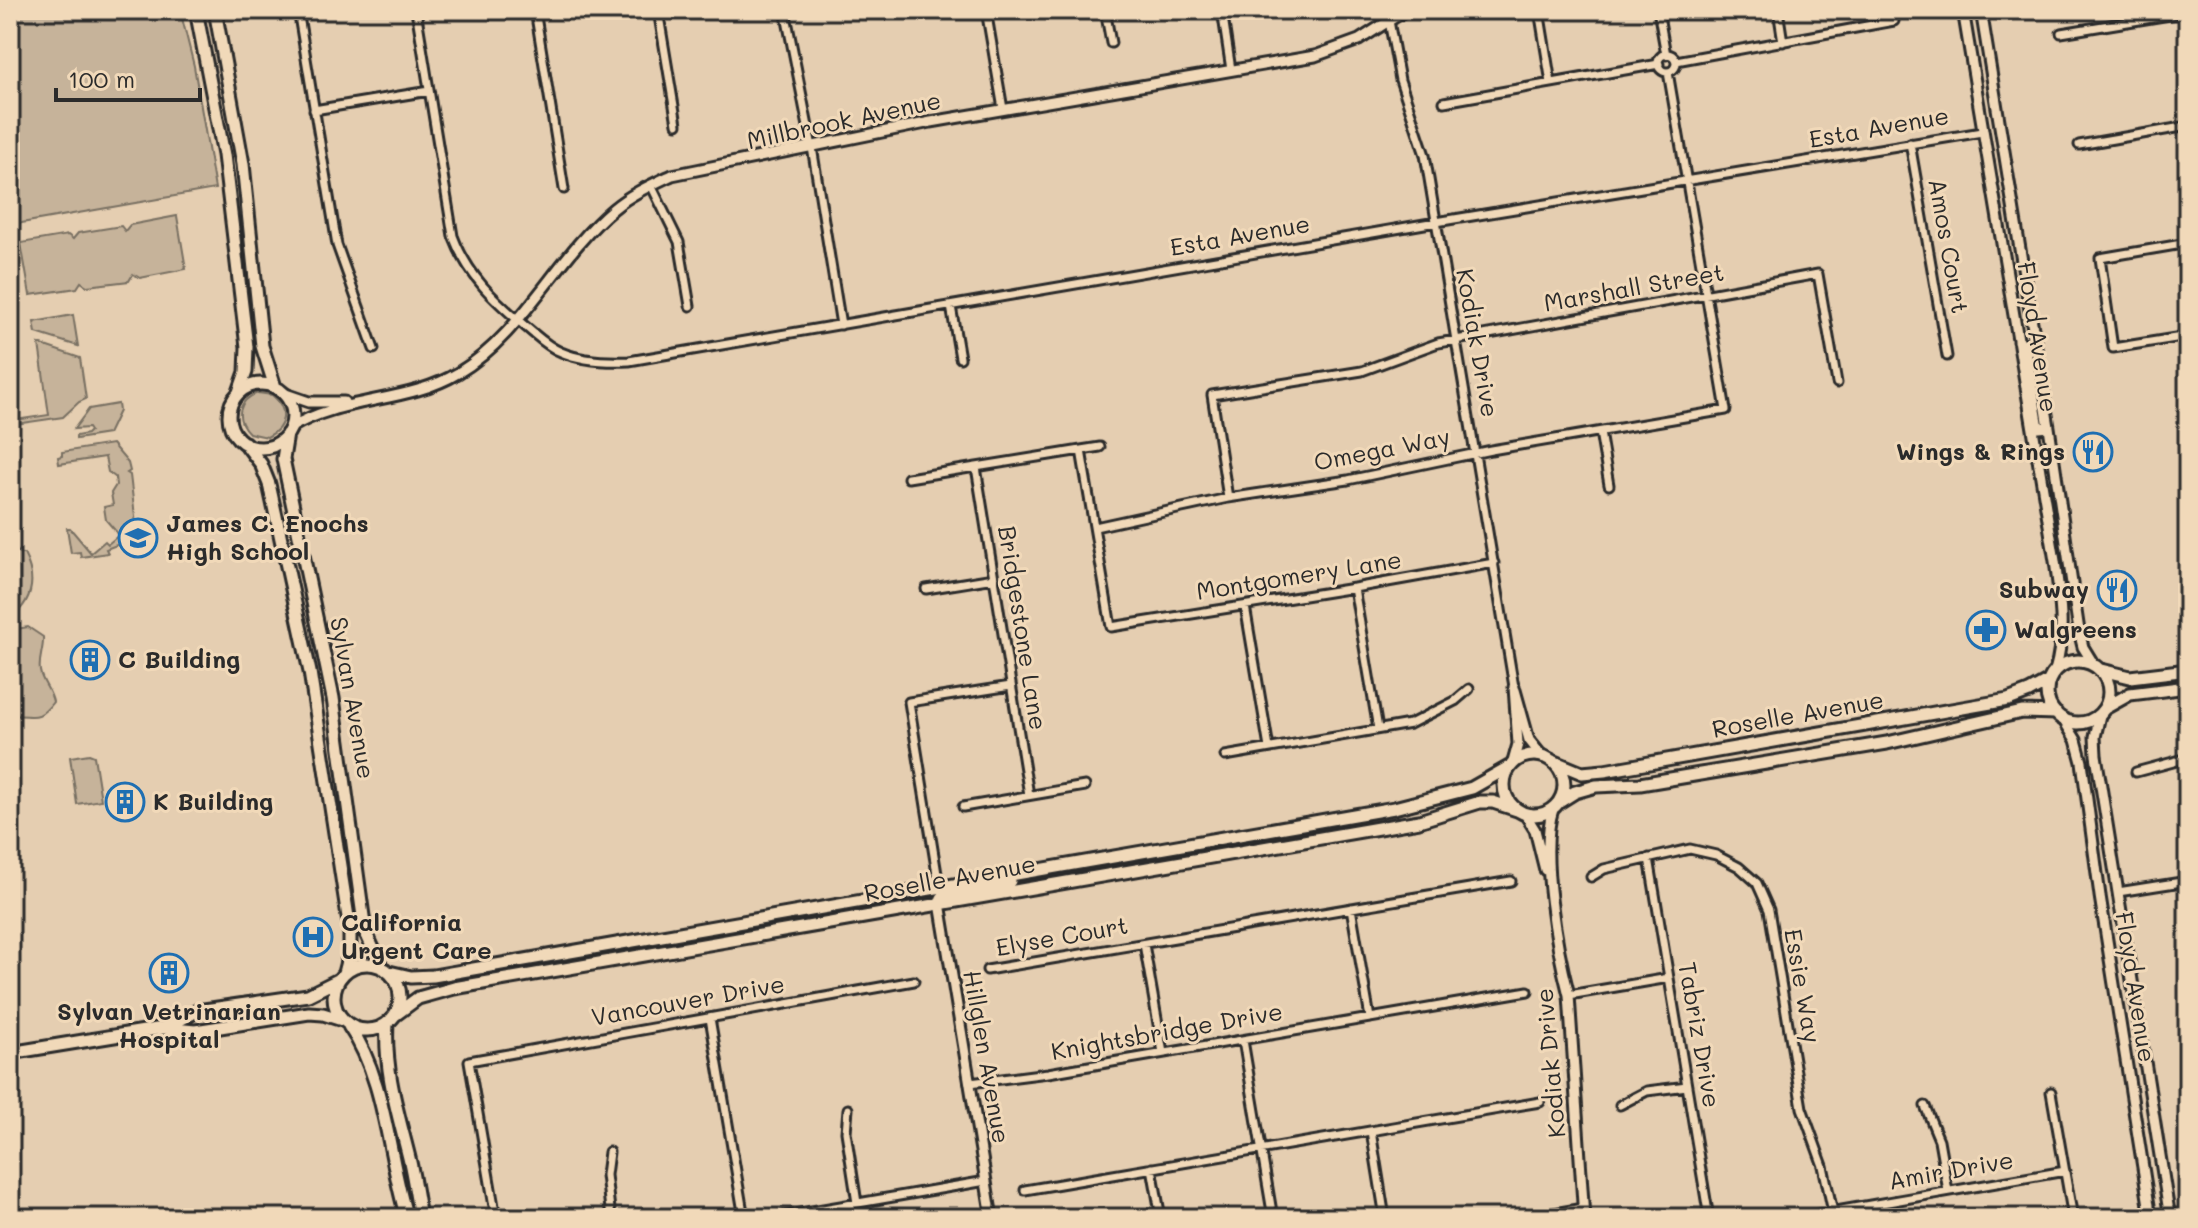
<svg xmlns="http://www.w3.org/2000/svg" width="2198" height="1228" viewBox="0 0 2198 1228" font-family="Mali,sans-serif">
<rect width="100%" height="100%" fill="#e5ceb1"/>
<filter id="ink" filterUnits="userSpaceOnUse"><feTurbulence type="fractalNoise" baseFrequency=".0125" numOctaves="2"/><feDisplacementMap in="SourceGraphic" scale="16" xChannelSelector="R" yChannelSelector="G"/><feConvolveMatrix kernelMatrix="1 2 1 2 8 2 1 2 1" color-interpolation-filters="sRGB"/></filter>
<g filter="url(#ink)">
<path fill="#c6b39a" stroke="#786f62" stroke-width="2" d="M10,10H180L194,66L215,189L10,225Z
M177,216L186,269L140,278L133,274L129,281L87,286L81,282L77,288L30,295L21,243L68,235L73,239L78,233L121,226L125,231L130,225Z
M73,315L78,346L36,333L34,322Z
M39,344L80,358L86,399L79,402L63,417L16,424L15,420L49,415Z
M258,393L272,395C289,409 286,428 267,437L249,433C234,418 238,400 258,393Z
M118,404L119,411L108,434L76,439V436L87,434L90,431L88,428L74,429L89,409Z
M112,444L128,463L130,471L127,473L130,475L136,525L139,527L135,538L106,549L108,553L81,557L80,552L71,553L67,528H70L91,553L105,541L108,544L119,535L106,520L104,507L113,505L111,493L116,485L115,477L108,472L105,457L59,464L58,457L62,456V452Z
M10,542L20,554H24C37,579 33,601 10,619Z
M28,627L43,637C44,649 38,659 40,671C42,683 51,690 53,702C36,724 33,713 10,716V630Z
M89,754L94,756L101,800L77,804L70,757Z"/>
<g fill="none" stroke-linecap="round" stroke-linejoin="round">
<g stroke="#2b2b2b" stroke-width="13">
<path id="minor" d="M298,10L337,245L374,349
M416,10L453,236C468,276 494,300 526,327C537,336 548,347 561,352C582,361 606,362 629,361L1436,222L1982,132
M535,10L564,189
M658,10L677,124
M785,10L812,147L841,325
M986,10L1003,109
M1105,10L1111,43
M1222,10L1231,70
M1387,10L1400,80L1425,155L1514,687
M1539,10L1551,83
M1658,10L1666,55
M1778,10L1783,42
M2061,33L2188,12
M1658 63a9 9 0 1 1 18 0a9 9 0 1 1-18 0Z
M1676,61L1894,21L1892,10
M1444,102L1659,64
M314,110L429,91
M1910,143L1947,356
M2079,145L2188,126
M651,185L679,242L690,306
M2188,243L2100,258L2113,348L2188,336
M951,306L960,358
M1600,432L1609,485
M1100,447L1081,450L1111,627L1354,588L1494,563
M976,467L1029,795
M908,478L1081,450
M1228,498L1212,395L1362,371L1438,343L1456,340L1818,274L1837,383
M1095,527L1228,498L1348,480L1491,450L1726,410L1668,72
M1354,588L1378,729
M926,589L994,578
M1245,606L1269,748
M1225,756L1410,724L1455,701L1469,689
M2136,772L2188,758
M963,807L1085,786
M1649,858L1709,1218
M1591,877L1604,869L1690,849L1716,855L1739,867L1757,883L1769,910L1802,1108L1823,1166L1833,1212
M939,886L909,702L1011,686
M2118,892L2188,881
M1351,908L1370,1018
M1144,944L1163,1053
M987,970L1511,881
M1569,995L1669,978
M710,1018L744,1218
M1243,1040L1273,1218
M970,1083L1048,1073L1528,991
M2051,1092L2073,1218
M1620,1105L1647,1091L1687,1086
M1925,1106L1939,1140L1948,1191
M848,1109L846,1132L857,1203
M1371,1131L1385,1218
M609,1152L606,1175L611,1218
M1152,1168L1161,1218
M1025,1190L1540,1102
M496,1218L469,1061L914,981
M771,1218L986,1181
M1525,1218L1583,1208
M1796,1218L2065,1171"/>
</g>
<g stroke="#2b2b2b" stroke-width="15">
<path id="tertiary" d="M1963,10L2055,561C2060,598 2066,634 2055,671
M1981,10L2049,427L2079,631L2083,647L2094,665
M2018,341L2025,344L2039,428L2049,427
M283,393L309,402H344
M290,428C342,396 407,404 458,373C522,335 557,256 613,209C631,194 651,185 672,175L931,122L1315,56L1359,40L1406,10
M1515,690L1529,740L1541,755
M2100,715L2095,737L2096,755L2170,1218
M2063,719L2076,740L2082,762L2100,896L2151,1218
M1513,762L1518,744L1514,687
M1553,809C1539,852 1557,949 1569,995L1584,1218
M1525,814L1535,830L1545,870
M940,903L992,1218"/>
</g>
<g stroke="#2b2b2b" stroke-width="17">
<path id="secondary" d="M196,10L224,155L247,347L246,372L239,392
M215,10L243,164L262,346L275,387
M229 416a32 32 0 1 1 64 0a32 32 0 1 1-64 0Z
M287,434L283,459L333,698L365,931L382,968
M245,443L261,464L269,484L310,672L350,930V950L344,973
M2047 692a31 31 0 1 1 62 0a31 31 0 1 1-62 0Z
M2101,670L2130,677L2188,670
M2105,708L2130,694L2188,687
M1504 785a30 30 0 1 1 60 0a30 30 0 1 1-60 0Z
M1553,761L1582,773L1604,771L2008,700L2029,692L2049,681
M1559,802L1575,792L1596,786L1640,784L1887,743L2022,712L2056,713
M940,903L942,898L951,893L1010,881
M334 997a33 33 0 1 1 66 0a33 33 0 1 1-66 0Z
M389,972L411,977L433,976L1394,808L1472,788L1509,767
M395,1015L418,998L454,988L1419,821L1480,802H1493L1517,810
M387,1024C384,1072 399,1116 410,1162C414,1180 417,1199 420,1218
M349,1026C386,1079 388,1157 407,1218
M164,1028L197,1011L308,995L338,980
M10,1053L163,1028L195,1031L309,1013L323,1014L342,1020"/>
</g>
<use href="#minor" stroke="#f1d9b9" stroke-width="7"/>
<use href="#tertiary" stroke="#f1d9b9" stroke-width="9"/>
<use href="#secondary" stroke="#f1d9b9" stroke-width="11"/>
</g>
</g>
<defs>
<g id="restaurant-ring" transform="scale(2)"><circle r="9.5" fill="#f1d9b9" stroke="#1f6fb2" stroke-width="1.5"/><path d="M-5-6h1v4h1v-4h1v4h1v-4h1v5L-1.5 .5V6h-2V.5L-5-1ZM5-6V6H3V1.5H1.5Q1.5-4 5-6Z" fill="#1f6fb2"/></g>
<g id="school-ring" transform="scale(2)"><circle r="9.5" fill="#f1d9b9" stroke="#1f6fb2" stroke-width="1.5"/><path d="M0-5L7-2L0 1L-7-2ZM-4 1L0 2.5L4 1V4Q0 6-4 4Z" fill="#1f6fb2"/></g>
<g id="pharmacy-ring" transform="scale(2)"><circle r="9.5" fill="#f1d9b9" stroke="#1f6fb2" stroke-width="1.5"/><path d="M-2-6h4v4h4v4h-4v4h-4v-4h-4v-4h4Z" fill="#1f6fb2"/></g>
<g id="building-ring" transform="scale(2)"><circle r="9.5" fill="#f1d9b9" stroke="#1f6fb2" stroke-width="1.5"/><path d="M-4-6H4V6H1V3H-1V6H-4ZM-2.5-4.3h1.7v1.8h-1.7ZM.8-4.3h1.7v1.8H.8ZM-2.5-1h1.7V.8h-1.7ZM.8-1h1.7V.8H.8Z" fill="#1f6fb2"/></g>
<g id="hospital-ring" transform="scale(2)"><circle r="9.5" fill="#f1d9b9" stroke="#1f6fb2" stroke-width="1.5"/><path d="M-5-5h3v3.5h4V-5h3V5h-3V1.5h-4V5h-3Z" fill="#1f6fb2"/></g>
</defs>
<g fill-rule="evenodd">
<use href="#restaurant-ring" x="2093" y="452"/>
<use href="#school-ring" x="138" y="538"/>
<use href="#restaurant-ring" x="2117" y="590"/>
<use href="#pharmacy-ring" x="1986" y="630"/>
<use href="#building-ring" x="90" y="660"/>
<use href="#building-ring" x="125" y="802"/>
<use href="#hospital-ring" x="313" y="937"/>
<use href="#building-ring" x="169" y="973"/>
</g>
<g text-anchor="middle" stroke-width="6" stroke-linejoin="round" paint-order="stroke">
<g font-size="24" fill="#2b2b2b" stroke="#f1d9b9">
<text transform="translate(844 121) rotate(-12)" y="8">Millbrook Avenue</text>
<text transform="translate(1879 128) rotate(-10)" y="8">Esta Avenue</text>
<text transform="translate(1240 236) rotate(-10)" y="8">Esta Avenue</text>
<text transform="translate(1948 246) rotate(80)" y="8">Amos Court</text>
<text transform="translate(1634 288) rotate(-10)" y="8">Marshall Street</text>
<text transform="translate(2037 337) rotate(81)" y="8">Floyd Avenue</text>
<text transform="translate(1477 343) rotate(80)" y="8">Kodiak Drive</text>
<text transform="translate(1382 450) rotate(-11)" y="8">Omega Way</text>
<text transform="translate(1299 576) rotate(-9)" y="8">Montgomery Lane</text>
<text transform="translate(1022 628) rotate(81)" y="8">Bridgestone Lane</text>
<text transform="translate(352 698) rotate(80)" y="8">Sylvan Avenue</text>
<text transform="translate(1798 715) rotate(-10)" y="8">Roselle Avenue</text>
<text transform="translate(950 879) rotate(-10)" y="8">Roselle Avenue</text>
<text transform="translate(1062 937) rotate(-10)" y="8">Elyse Court</text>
<text transform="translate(1802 986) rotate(80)" y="8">Essie Way</text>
<text transform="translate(2135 987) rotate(81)" y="8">Floyd Avenue</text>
<text transform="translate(688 1001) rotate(-10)" y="8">Vancouver Drive</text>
<text transform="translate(1167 1032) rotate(-10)" y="8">Knightsbridge Drive</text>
<text transform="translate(1699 1035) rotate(80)" y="8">Tabriz Drive</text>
<text transform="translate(986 1057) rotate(80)" y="8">Hillglen Avenue</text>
<text transform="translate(1551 1063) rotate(-95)" y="8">Kodiak Drive</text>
<text transform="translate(1951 1171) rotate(-10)" y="8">Amir Drive</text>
</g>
<g font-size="24" font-weight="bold" fill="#2b2b2b" stroke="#f1d9b9" text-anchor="start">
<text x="2065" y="460" text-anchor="end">Wings &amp; Rings</text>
<text x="166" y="532">James C. Enochs<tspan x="166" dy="28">High School</tspan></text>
<text x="2089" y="598" text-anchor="end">Subway</text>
<text x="2014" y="638">Walgreens</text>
<text x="118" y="668">C Building</text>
<text x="153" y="810">K Building</text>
<text x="341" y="931">California<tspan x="341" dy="28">Urgent Care</tspan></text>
<text x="169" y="1020" text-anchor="middle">Sylvan Vetrinarian<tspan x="169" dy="28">Hospital</tspan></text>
</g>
</g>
<rect width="2198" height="1228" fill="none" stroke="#f1d9b9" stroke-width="40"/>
<rect x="20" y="20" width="2158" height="1188" fill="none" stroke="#2b2b2b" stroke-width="3" filter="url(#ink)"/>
<path d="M56 88v12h144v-12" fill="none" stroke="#2b2b2b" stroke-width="4"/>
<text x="68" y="88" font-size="24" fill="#2b2b2b" stroke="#f1d9b9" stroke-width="6" paint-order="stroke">100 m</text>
</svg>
